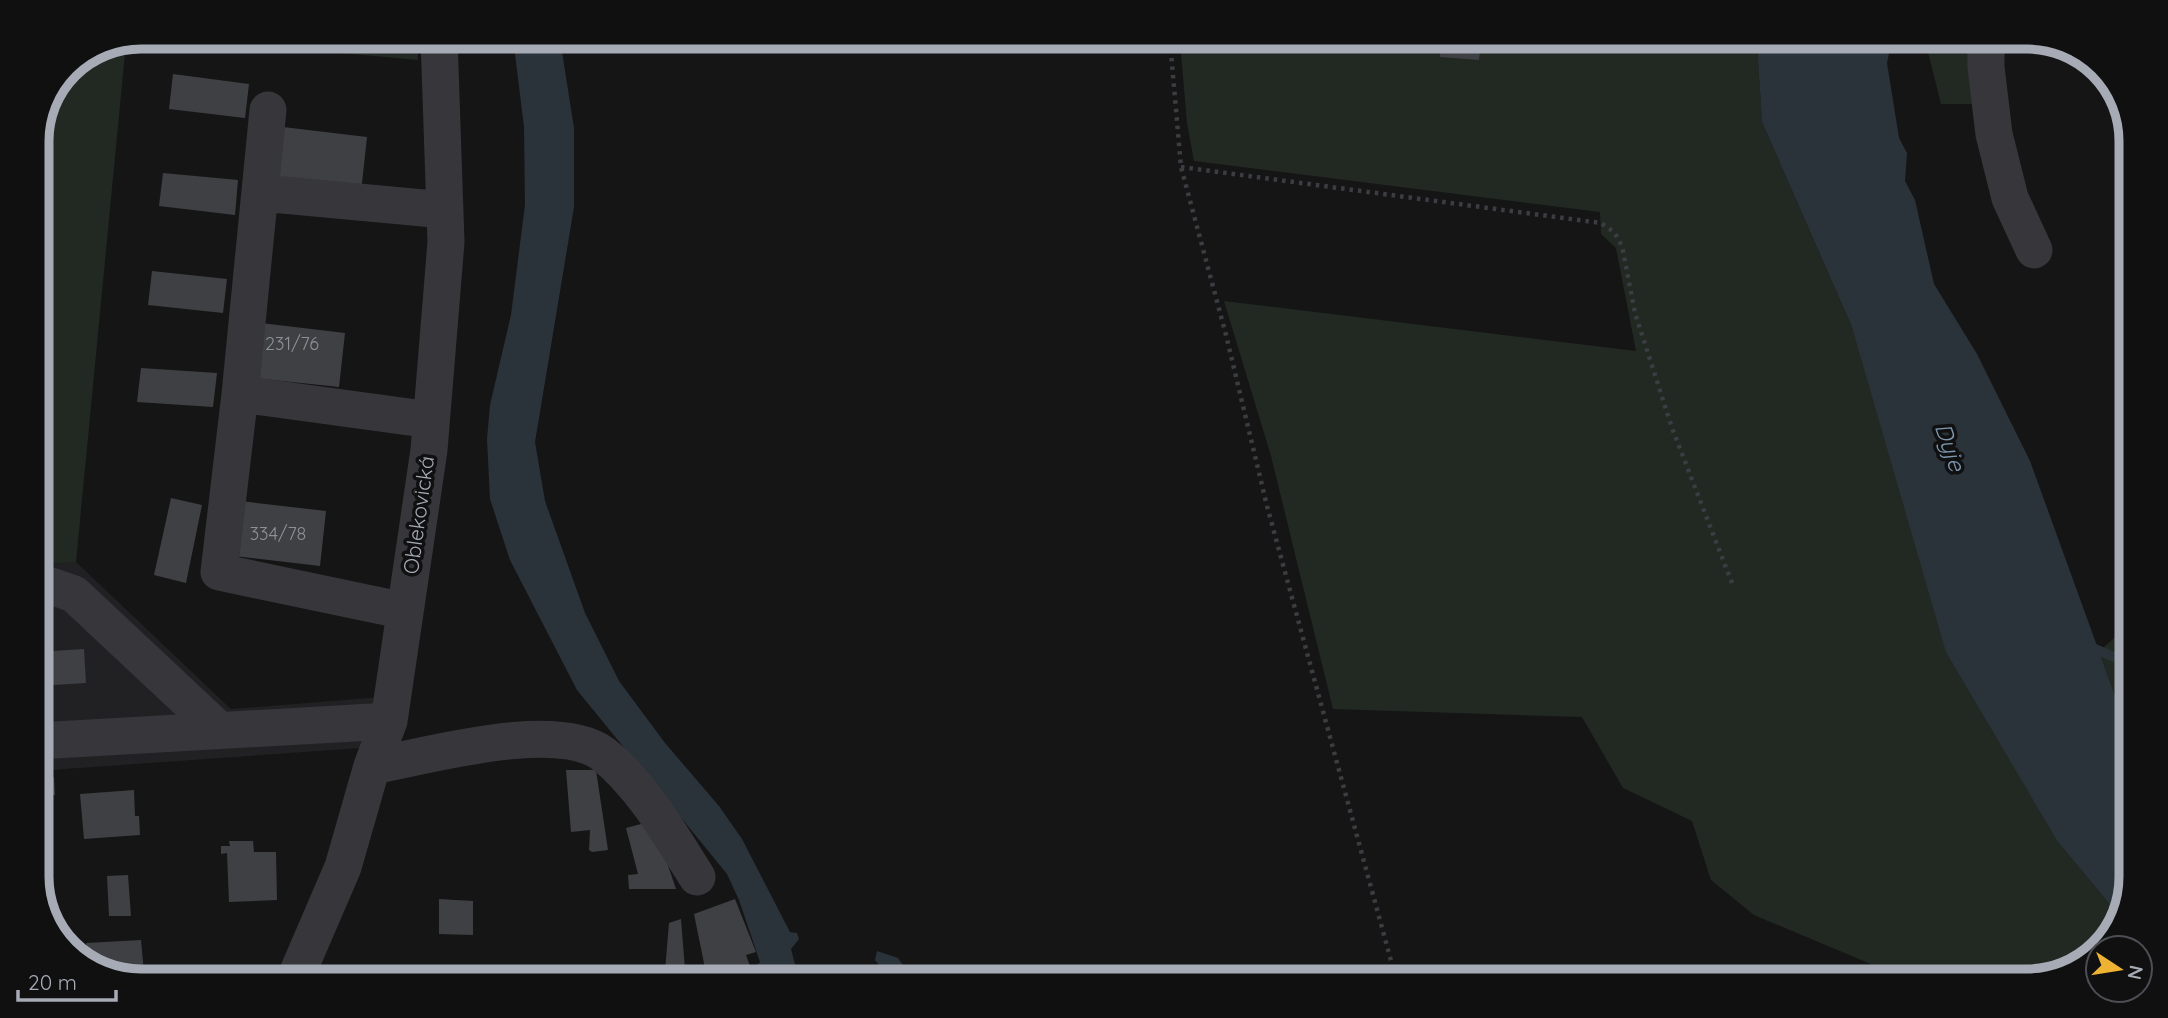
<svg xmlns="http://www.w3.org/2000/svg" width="2168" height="1018" viewBox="0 0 2168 1018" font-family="Quicksand,sans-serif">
<rect width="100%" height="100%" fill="#151516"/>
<path fill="#212123" d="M76,562L231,709L382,697L375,747L37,771V565Z"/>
<path fill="#212922" d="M167,37L417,38L418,60Z
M1180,41L1757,44L1762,122L1852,327L2058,842L2122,919L2085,963L2027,981H1911L1754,915L1711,880L1692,821L1623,788L1582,717L1333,709L1271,456L1224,301L1636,351L1616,248L1601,234L1600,212L1194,161L1187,123Z
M126,43L76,562L37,565V135L68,67Z
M1926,44L1996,45L1991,104H1941Z
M2126,628L2125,711L2117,701L2099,651Z"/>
<path fill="#2b333a" d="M513,38L560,39L574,128V207L535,442L545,501L585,613L619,681L665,743L719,806L742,839L790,932L797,933L799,939L791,949L798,976H760L757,965L760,962L739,900L727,874L577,690L510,560L490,499L487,439L490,405L511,315L525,205L524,127Z
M1757,44H1891L1887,63L1899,138L1907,153L1905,181L1915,200L1934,284L1977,354L2030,461L2117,701L2125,711L2122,919L2058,842L1946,652L1852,327L1762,122Z
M877,951L898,958L911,977L888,976L875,960Z"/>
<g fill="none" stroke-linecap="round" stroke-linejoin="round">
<path stroke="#2b333a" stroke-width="10" d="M2088,646L2126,662"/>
</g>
<path fill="#3f4043" d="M1441,42H1481L1479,60L1440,57Z
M173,74L249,84L245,118L169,109Z
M283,127L367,137L361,192L278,183Z
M163,173L238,180L235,215L159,206Z
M152,271L227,279L223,313L148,305Z
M261,323L345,333L339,387L254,378Z
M141,368L217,373L213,407L137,402Z
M171,498L202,505L186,583L154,575Z
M240,501L326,511L320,566L234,556Z
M84,649L86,683L37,686V652Z
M566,770H596L608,850L592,852L589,850L590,830L571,832Z
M54,777L55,795L37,796V778Z
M134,790L135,816H139L140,835L84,839L80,794Z
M652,821L654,824L676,889H629L628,875L638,874L626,828Z
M229,841H253L254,852H276L277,900L229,902L227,853L221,854V846H230Z
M128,875L131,916H109L107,876Z
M439,899L473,901V935L439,934Z
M735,899L756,952L746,955L750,966L713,976L711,966L705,968L694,914Z
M681,919L685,969L665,971L669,923Z
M141,940L144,973H101L88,963L86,943Z"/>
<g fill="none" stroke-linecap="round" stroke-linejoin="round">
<path stroke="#3c3d42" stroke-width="4.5" stroke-dasharray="3.5 5" stroke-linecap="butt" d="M1170,41L1181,167L1226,335L1267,506L1396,979
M1181,167L1601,223L1614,232L1622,246L1635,313L1672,428L1732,583"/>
<path stroke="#36363b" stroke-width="37" d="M1986,45V67L1994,134L2010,198L2034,250
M268,110L240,394L219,572L405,611
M261,193L445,210
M240,394L431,420
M37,587L51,586L74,594L218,729
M37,741L389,721
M372,766C428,756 556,719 603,754C642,785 671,836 697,877
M297,974L343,867L372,766L389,721L429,450L446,242L439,38"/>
</g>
<g text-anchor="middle" stroke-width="7" stroke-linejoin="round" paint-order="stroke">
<g font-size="18" fill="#8c9099">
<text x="292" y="350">231/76</text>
<text x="278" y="540">334/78</text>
</g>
<g font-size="21" fill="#a6abb6" stroke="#101011">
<text transform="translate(419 515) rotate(-82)" y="7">Oblekovická</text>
</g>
<g font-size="23" font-style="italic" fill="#7e98b1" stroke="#101011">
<text transform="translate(1950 447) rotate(71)" y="8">Dyje</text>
</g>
</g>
<path d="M0 0H2168V1018H0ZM141 49H2027A92 92 0 0 1 2119 141V877A92 92 0 0 1 2027 969H141A92 92 0 0 1 49 877V141A92 92 0 0 1 141 49Z" fill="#101011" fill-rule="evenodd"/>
<path fill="none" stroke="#a6abb6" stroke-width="9" d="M141 49H2027A92 92 0 0 1 2119 141V877A92 92 0 0 1 2027 969H141A92 92 0 0 1 49 877V141A92 92 0 0 1 141 49Z"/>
<g transform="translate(2119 969) rotate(102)"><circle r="33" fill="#101011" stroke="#4c4e53" stroke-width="2"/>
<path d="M0-5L12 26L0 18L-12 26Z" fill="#efb334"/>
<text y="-10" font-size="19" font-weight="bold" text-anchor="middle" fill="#a6abb6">N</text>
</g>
<path d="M18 990v10h98v-10" fill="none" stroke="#a6abb6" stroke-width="3.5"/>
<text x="28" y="990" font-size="21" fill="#a6abb6" stroke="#101011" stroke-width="5" paint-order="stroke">20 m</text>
</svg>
